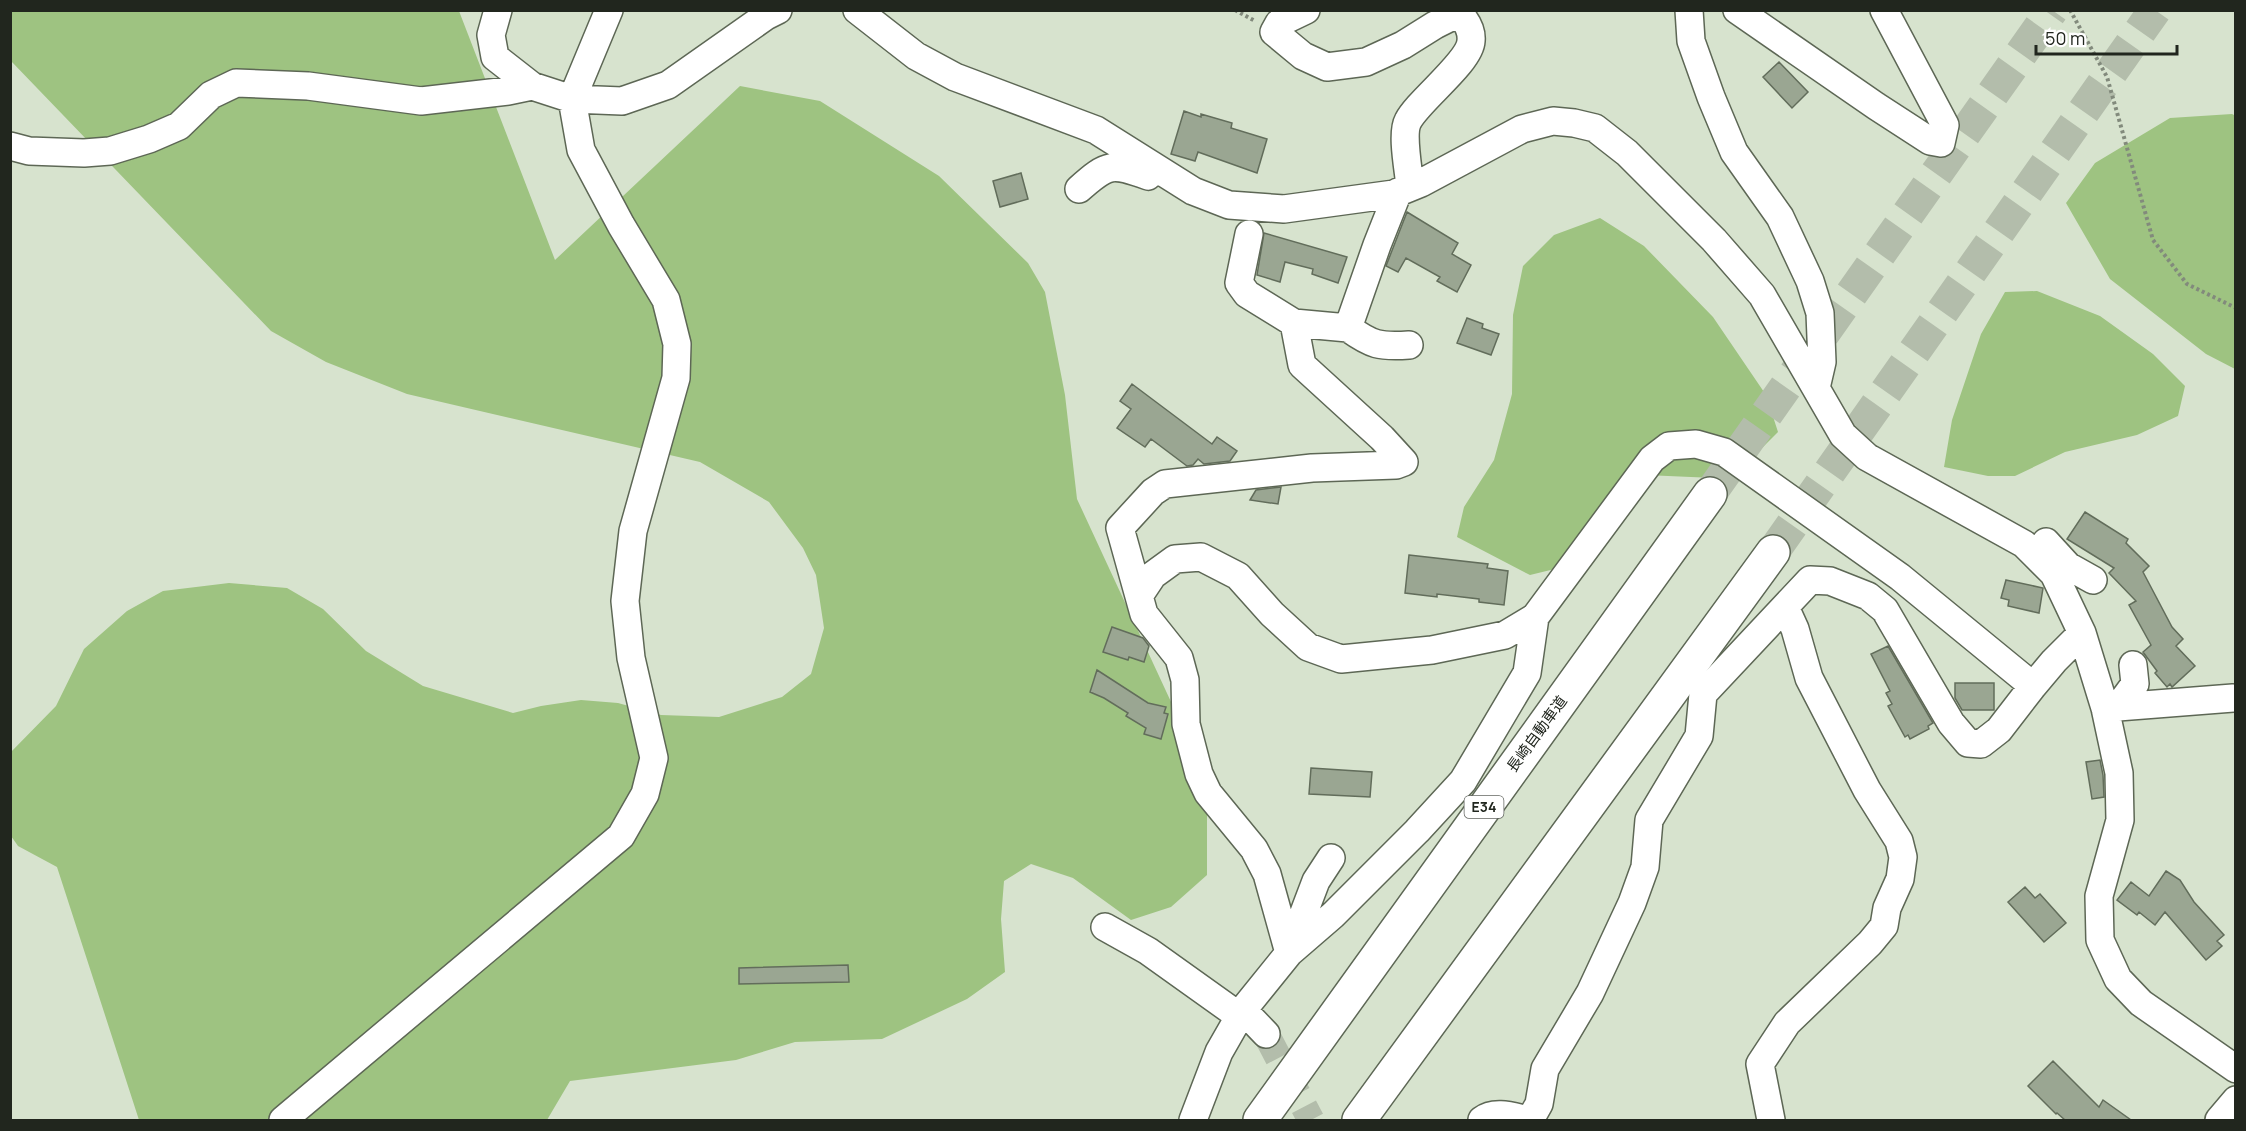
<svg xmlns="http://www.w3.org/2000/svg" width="2246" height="1131" viewBox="0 0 2246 1131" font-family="Manrope,'Noto Sans JP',sans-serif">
<rect width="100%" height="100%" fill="#d7e3ce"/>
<path fill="#9ec381" d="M11,11H459L555,260L740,86L820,101L939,176L1028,263L1045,292L1065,395L1077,499L1172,704L1207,809V875L1171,907L1131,920L1073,878L1031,864L1004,881L1001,919L1005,972L967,999L882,1039L795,1042L736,1060L570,1081L547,1120H139L57,867L18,846L11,836L10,753L56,706L84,649L127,611L163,591L229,583L287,588L323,609L366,651L423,686L513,713L541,706L581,700L618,703L661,715L719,717L782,697L811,674L824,628L816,575L803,548L769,502L700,462L407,394L326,362L271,331L11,61Z
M2232,114L2236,116L2235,369L2206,354L2110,279L2066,203L2095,163L2170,118Z
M1600,218L1644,246L1713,317L1766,395L1778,432L1755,455L1714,478L1645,475L1631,497L1616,530L1575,564L1530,575L1457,537L1464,507L1494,460L1512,394L1513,315L1523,266L1554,235Z
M2037,291L2100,316L2153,354L2185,386L2178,416L2137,435L2065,452L2015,476H1988L1944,467L1952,420L1981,334L2005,292Z"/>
<path fill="#9aa692" stroke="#626d5b" stroke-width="1.5" d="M1779,62L1808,92L1792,108L1763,77Z
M1184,111L1201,117V114L1232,123L1231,128L1267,139L1257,173L1198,152L1195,161L1171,154Z
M1021,173L1028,199L1000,207L993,181Z
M1407,212L1458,243L1452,254L1471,265L1457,292L1437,281L1440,277L1406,258L1398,272L1386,266Z
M1264,233L1347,257L1338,283L1312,274L1313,269L1285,262L1280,282L1257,275Z
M1467,318L1483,324L1482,328L1499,334L1491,355L1457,343Z
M1132,384L1212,444L1217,437L1237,451L1230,461L1204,464L1198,459L1193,465L1187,466L1151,439L1145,447L1117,428L1131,409L1120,401Z
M1281,487L1278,504L1250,500L1256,490Z
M2085,512L2128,539L2126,543L2149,566L2143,572L2172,627L2183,639L2176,646L2195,666L2172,687L2170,684L2167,687L2155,673L2157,671L2143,652L2151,645L2129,605L2136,601L2109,573L2114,568L2067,539Z
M1409,555L1488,564L1487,568L1508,571L1504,605L1479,602V599L1437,594V597L1405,593Z
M2006,580L2043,588L2039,613L2008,606L2009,600L2001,598Z
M1112,627L1143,638L1149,646L1144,662L1129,657L1128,660L1103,652Z
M1888,646L1933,723L1928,726L1929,729L1910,739L1908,735L1905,737L1888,706L1892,704L1886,693L1890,691L1871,654Z
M1097,670L1148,703L1166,707L1164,713L1168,714L1161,739L1144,734L1146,728L1126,716L1128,713L1104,698L1090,692Z
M1955,683H1994V710H1962L1955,698Z
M2100,760L2103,775L2104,797L2092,799L2086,762Z
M1311,768L1372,772L1370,797L1309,794Z
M2166,871L2180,880L2194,902L2224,935L2217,941L2222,946L2206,960L2165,912L2155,925L2139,912L2137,915L2117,900L2131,882L2149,896Z
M2025,887L2035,898L2040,894L2066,923L2044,942L2008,902Z
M848,965L849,982L739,984V968Z
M2053,1061L2099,1107L2103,1100L2131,1120H2065L2057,1113L2056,1114L2028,1086Z"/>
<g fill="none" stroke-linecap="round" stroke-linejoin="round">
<path stroke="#b3bdab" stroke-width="27" stroke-dasharray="27 14" stroke-linecap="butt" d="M1266,1034L1311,1120"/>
<path stroke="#b3bdab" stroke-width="33" stroke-dasharray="33 16" stroke-linecap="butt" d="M1710,494L2052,10
M1773,552L2155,10"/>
<g stroke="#5d6755" stroke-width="30">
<path id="minor" d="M857,10L916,56L955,77L1096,130L1193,191L1229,205L1284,209L1394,194L1421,183L1522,129L1553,121L1574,123L1595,128L1627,153L1714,240L1762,295L1843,435L1867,457L2024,544L2054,574L2082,633L2105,708L2119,773L2120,820L2099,896L2100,940L2118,979L2141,1003L2236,1069
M1306,10L1279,23L1274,32L1303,56L1327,67L1366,62L1403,45L1435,25L1453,16L1464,19C1469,26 1472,32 1471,41C1470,62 1418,101 1408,121C1401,134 1409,172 1410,187
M1689,10L1691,41L1711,97L1734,152L1780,217L1810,281L1820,313L1822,362L1816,388
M1737,10L1876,106L1930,141L1941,143L1945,125L1884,10
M532,86L572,99L622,101L668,85L766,16L778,10
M10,146L29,151L84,153L110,151L149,139L179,126L211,95L236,83L308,86L421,101L508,91L532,86L495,57L491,35L498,10
M1079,189C1108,163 1112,163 1148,176L1151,173
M1249,234L1239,283L1247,294L1294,323
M1348,328C1372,345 1379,347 1409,345
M2046,542L2068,566L2093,580
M1139,596L1153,575L1175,559L1201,557L1238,576L1272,614L1308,647L1341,659L1432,650L1505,635L1535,617L1652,459L1669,446L1696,444L1724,452L1900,577L2033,686L2054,661L2082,633
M2118,707L2135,684L2133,665
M2105,708L2233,698
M1105,927L1148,951L1239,1016
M1289,952L1316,881L1331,858
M1289,953L1267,874L1254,849L1208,793L1199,774L1186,724L1185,680L1179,658L1144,614L1120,528L1153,492L1165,484L1312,468L1396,465L1404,462L1382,438L1302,365L1294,323L1348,328L1377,245L1398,192
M1266,1034L1243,1010L1289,953L1333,915L1417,831L1463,781L1527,673L1535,617
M283,1120L621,836L645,794L654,758L631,658L625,601L633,531L676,378L677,344L666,300L621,225L581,150L572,99L609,10
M1193,1120L1219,1052L1243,1010
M1482,1120C1495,1110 1514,1117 1529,1120
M1530,1120L1539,1104L1545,1069L1590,993L1632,903L1645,867L1649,820L1699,736L1703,694L1810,580L1830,581L1868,596L1885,610L1951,723L1968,743L1981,744L1999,730L2033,686
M1771,1120L1760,1064L1787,1023L1870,943L1884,926L1887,908L1900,879L1903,857L1899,841L1867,790L1809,678L1795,629L1785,607
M2219,1120L2236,1100"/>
</g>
<g stroke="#5d6755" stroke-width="36">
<path id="highway" d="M1260,1120L1710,494
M1359,1120L1773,552"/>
</g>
<path stroke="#828a7c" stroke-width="4" stroke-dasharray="3 3" stroke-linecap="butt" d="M1235,10L1255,21
M2070,10L2107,77L2153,240L2187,284L2236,308"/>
<use href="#minor" stroke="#fff" stroke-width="27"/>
<use href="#highway" stroke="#fff" stroke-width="33"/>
</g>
<g text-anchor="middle" stroke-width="4.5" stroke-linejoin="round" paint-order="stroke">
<rect fill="#fff" stroke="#646762" stroke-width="1.5" x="1464.5" y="796" width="39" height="22" rx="4.5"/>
<g font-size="14" font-weight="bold" fill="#21261e">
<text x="1484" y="812">E34</text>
</g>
<g font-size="15" fill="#21261e" stroke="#fff">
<text transform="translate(1537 734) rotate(-54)" y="5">長崎自動車道</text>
</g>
</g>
<rect width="2246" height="1131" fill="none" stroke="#21261e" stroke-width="24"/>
<path d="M2036 45v9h141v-9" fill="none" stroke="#21261e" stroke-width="3"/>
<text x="2045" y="45" font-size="18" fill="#21261e" stroke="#ffffff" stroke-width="4.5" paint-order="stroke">50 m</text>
</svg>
